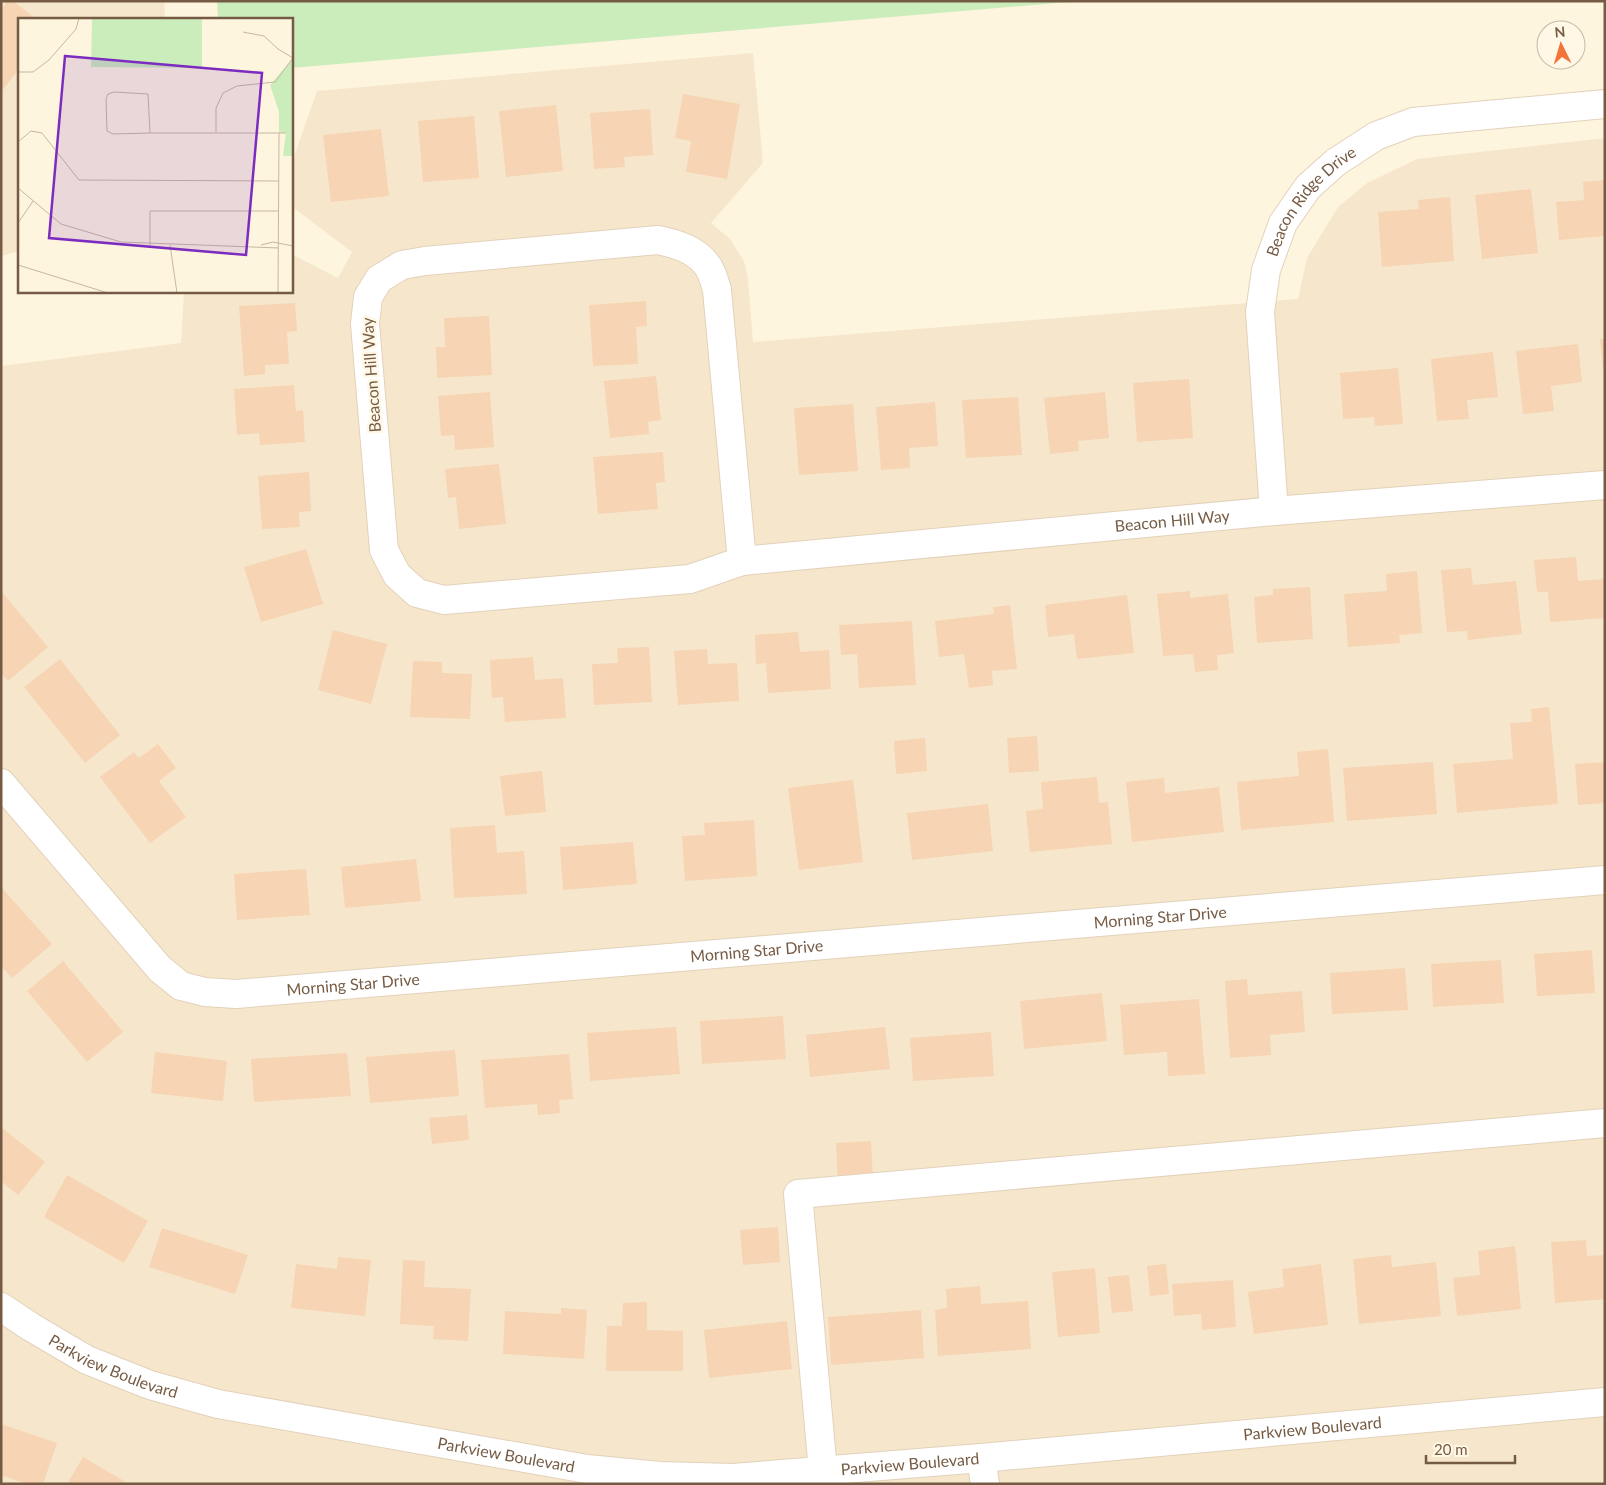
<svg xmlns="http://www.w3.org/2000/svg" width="1606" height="1485" viewBox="0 0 1606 1485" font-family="Lato,sans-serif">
<rect width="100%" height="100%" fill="#fef5df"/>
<path fill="#f6e7cc" d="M1,1H164L165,19H19V251L1,256Z
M753,53L763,163L711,223L730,239L744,261L748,278L753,342L1298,299L1307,258L1338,207L1367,183L1417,159L1605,138V1484H1V366L181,343L184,291H291V254L338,278L352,252L291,206V165L317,91Z"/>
<path fill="#cbedbc" d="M217,1H1081L291,68V19H218Z"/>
<path fill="#f6d4b4" d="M8,1H13L36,19H19V69L1,92V9Z
M683,94L740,104L727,179L686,172L691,141L675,138Z
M556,105L563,171L506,177L499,111Z
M650,109L653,155L624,157L625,167L594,169L590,113Z
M474,116L479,178L423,182L418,121Z
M381,129L389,196L331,202L323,135Z
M1605,180V236L1559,240L1556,202L1584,200L1583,182Z
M1531,189L1538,253L1482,259L1475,195Z
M1450,197L1454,261L1382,267L1378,212L1419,209L1418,200Z
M646,301L647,326L636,327L638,364L593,366L589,305Z
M295,303L297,331L287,332L289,364L265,365V374L244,376L239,306Z
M489,316L492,375L437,378L436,347H445L444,318Z
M1600,339H1605V369H1603Z
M1578,344L1582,382L1551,386L1554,411L1523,414L1516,351Z
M1493,352L1498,397L1467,400L1469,419L1437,421L1431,359Z
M1398,368L1403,424L1375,426L1374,417L1343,419L1340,373Z
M656,376L661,420L648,422L649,434L610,438L604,381Z
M1189,379L1193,438L1137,442L1133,383Z
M294,385L296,411L303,410L305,442L260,445L259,433L237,435L234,389Z
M490,392L494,447L455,450L454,435L441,436L438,396Z
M1105,392L1109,438L1078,441L1079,451L1050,454L1044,398Z
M1018,397L1022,455L966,458L962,400Z
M935,402L938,446L909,448L910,468L881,470L876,407Z
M853,404L858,471L799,475L794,408Z
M663,452L665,482L656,483L658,509L598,514L593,457Z
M499,464L506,524L459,529L456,497L448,498L445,469Z
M309,472L311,511L299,512L300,527L262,529L258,476Z
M306,549L323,604L261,622L244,567Z
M1576,557L1578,581L1605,579V618L1550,622L1548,592H1537L1534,560Z
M1471,568L1473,585L1516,581L1522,634L1468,640L1467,631L1447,632L1441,570Z
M1417,571L1422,633L1399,635L1400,643L1348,647L1344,594L1387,591L1386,574Z
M1310,587L1313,639L1257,643L1254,597L1273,595V589Z
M1,591L48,647L8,681L1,673Z
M1190,591V598L1228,594L1234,653L1217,655L1218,670L1195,672L1193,654L1163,656L1157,594Z
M1127,595L1134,653L1077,659L1074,634L1048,637L1045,605Z
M1010,605L1017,669L992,671L993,685L969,688L964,654L939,657L935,621L994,614L993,607Z
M912,621L916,685L859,688L857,654L841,655L839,625Z
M333,630L387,644L371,704L318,690Z
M798,632L800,652L829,650L831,689L768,693L766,663L756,664L755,635Z
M649,647L652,702L594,705L592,664L618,663L617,648Z
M707,649L708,664L737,663L739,701L678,705L674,651Z
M533,657L535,680L563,678L566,718L505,722L503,697L492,698L490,660Z
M60,659L120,735L85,763L24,687Z
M413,661L442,662V673L472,674L470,719L410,717Z
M1549,707L1558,804L1457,813L1453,764L1513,759L1510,723L1532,722L1531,709Z
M1037,736L1039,771L1009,773L1007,738Z
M925,738L927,771L896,774L894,741Z
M158,744L176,768L159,781L186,817L150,843L100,777L134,752L139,758Z
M1328,749L1334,822L1241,830L1237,782L1299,776L1297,752Z
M1433,762L1437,814L1347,821L1343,768Z
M1605,762V803L1578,805L1575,764Z
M542,771L546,812L505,816L500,776Z
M1097,777L1099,803L1108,802L1112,844L1030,852L1026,811L1043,809L1041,782Z
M1164,778L1165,793L1219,787L1224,832L1132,842L1126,782Z
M853,780L863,862L799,870L788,788Z
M988,804L993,851L912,860L907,813Z
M754,820L757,876L685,881L682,836L705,835L704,823Z
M495,825L497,853L524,851L527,894L454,898L450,828Z
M633,842L637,884L563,890L560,847Z
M416,859L421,901L345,908L341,867Z
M306,869L310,915L237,920L234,874Z
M1,887L52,944L12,978L1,966Z
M1592,950L1595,993L1537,996L1534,954Z
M1501,960L1504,1003L1433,1007L1431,964Z
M63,961L123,1032L87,1062L27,991Z
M1405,968L1408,1010L1332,1014L1330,973Z
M1247,979L1248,995L1302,991L1305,1032L1270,1035L1271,1055L1230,1058L1225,981Z
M1102,993L1107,1041L1024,1049L1020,1001Z
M1199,999L1205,1074L1168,1076L1167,1052L1124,1055L1120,1005Z
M783,1016L786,1059L702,1064L700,1021Z
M676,1027L680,1074L590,1081L587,1033Z
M885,1027L890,1069L810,1077L806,1035Z
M991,1032L994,1076L913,1081L910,1038Z
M455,1050L459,1096L370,1103L366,1057Z
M155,1052L227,1061L223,1101L151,1093Z
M347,1053L351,1096L254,1102L251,1059Z
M569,1054L573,1099L559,1100L560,1113L538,1115L537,1104L485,1108L481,1060Z
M467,1115L469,1140L432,1144L429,1118Z
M1,1127L45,1162L18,1195L1,1181Z
M871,1141L873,1180L838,1182L836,1143Z
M67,1175L148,1221L124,1263L44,1217Z
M778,1227L780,1262L743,1265L740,1230Z
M162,1228L248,1255L235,1294L149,1267Z
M1586,1240L1587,1256L1605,1255V1299L1555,1303L1551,1242Z
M1515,1246L1521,1309L1457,1316L1453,1278L1480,1275L1478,1251Z
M1391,1255L1392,1267L1436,1262L1441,1316L1359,1324L1353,1259Z
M338,1257L371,1260L365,1316L291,1308L296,1264L337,1269Z
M403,1260L425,1261L424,1287L471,1289L468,1341L433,1339L434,1326L400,1324Z
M1166,1264L1169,1294L1150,1296L1147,1266Z
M1321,1264L1328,1325L1254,1334L1248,1292L1284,1287L1282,1269Z
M1095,1268L1100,1333L1058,1337L1052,1272Z
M1129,1275L1133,1311L1112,1313L1108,1277Z
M1233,1280L1236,1327L1202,1330L1201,1314L1174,1316L1172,1284Z
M980,1286L981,1304L1028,1301L1031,1349L938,1356L935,1310L947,1308L946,1289Z
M647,1302V1330L683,1331V1371H606L607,1326H622L623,1303Z
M561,1308L587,1310L584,1359L503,1354L505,1311L561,1314Z
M921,1310L924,1358L831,1365L828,1317Z
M787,1321L792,1369L709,1378L704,1330Z
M1,1424L57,1443L43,1484H26L1,1475Z
M83,1457L129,1484H67Z"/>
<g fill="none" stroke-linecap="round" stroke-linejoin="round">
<g stroke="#e3d1ba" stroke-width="30">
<g id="minor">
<path d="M658,240C677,244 698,250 709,268C713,275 715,283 717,290L742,561L690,579L444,600L417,593L397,575L384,550L365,324L368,297L379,279L402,265L425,261Z"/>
<path id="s1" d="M1274,511L1260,312L1266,270L1283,223L1308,187L1336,162L1376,136L1413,122L1605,104"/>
<path id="s2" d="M742,561L1274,511L1605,485"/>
<path id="s3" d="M1,783L160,969L181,986L205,992L236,994L1605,880"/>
<path id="s4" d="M1,1307L31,1327L87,1360L150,1385L218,1404L587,1469L660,1476L733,1478L981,1458L1605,1402"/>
<path d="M981,1458L985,1484"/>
<path d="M823,1471L798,1194L1605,1123"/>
</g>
</g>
<use href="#minor" stroke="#fff" stroke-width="28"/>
</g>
<g text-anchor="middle" stroke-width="5" stroke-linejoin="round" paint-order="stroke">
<g font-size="16" fill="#765b44" stroke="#fff8e7">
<text dy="6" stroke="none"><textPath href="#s1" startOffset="326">Beacon Ridge Drive</textPath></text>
<text transform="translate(371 375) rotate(-94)" y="6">Beacon Hill Way</text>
<text dy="6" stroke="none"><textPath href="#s2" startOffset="432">Beacon Hill Way</textPath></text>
<text dy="6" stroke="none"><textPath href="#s3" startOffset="1255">Morning Star Drive</textPath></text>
<text dy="6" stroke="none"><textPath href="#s3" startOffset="850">Morning Star Drive</textPath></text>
<text dy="6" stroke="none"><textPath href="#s3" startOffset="445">Morning Star Drive</textPath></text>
<text dy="6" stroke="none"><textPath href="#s4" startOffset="128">Parkview Boulevard</textPath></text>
<text dy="6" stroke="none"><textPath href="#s4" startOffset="1342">Parkview Boulevard</textPath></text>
<text dy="6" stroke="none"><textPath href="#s4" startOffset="532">Parkview Boulevard</textPath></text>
<text dy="6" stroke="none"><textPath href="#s4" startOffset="938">Parkview Boulevard</textPath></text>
</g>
</g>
<g transform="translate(18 18)">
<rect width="275" height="275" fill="#fef5df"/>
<path d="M74,0H184V50L73,49ZM275,40V138H265L268,115H261V94L252,67Z" fill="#cbedbc"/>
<path fill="none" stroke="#c8b7a1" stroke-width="1" d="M225,14L246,18L260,31L275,40M0,54H15L31,42L58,11L61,0M96,74L130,76L132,115L95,116L89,113L88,81L90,76ZM198,114V90L205,75L219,68L257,64L275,40M132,115H268M0,124L13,113L24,115L61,162L261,163M0,170L43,206L103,224L261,230M0,205L15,183M132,227V193H261M152,227L159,275M243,227L255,224L275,228M0,247L90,275M260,275L261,115"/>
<path fill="#7b2cbf" fill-opacity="0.15" stroke="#7b2cbf" stroke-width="2.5" d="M47,38L244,55L228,237L31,220Z"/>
<rect width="275" height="275" fill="none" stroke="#765b44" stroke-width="2.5"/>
</g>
<rect width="1606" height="1485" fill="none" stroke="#765b44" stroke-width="5"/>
<g transform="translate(1561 45) rotate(355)"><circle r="24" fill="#fff8e7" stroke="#c8b9a6"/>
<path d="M0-4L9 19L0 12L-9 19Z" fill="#f47338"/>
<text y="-8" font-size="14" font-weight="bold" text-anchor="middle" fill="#765b44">N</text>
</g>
<path d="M1426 1455v8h89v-8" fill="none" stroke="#765b44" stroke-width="2.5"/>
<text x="1434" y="1455" font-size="15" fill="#765b44" stroke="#fff8e7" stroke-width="4" paint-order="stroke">20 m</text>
</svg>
